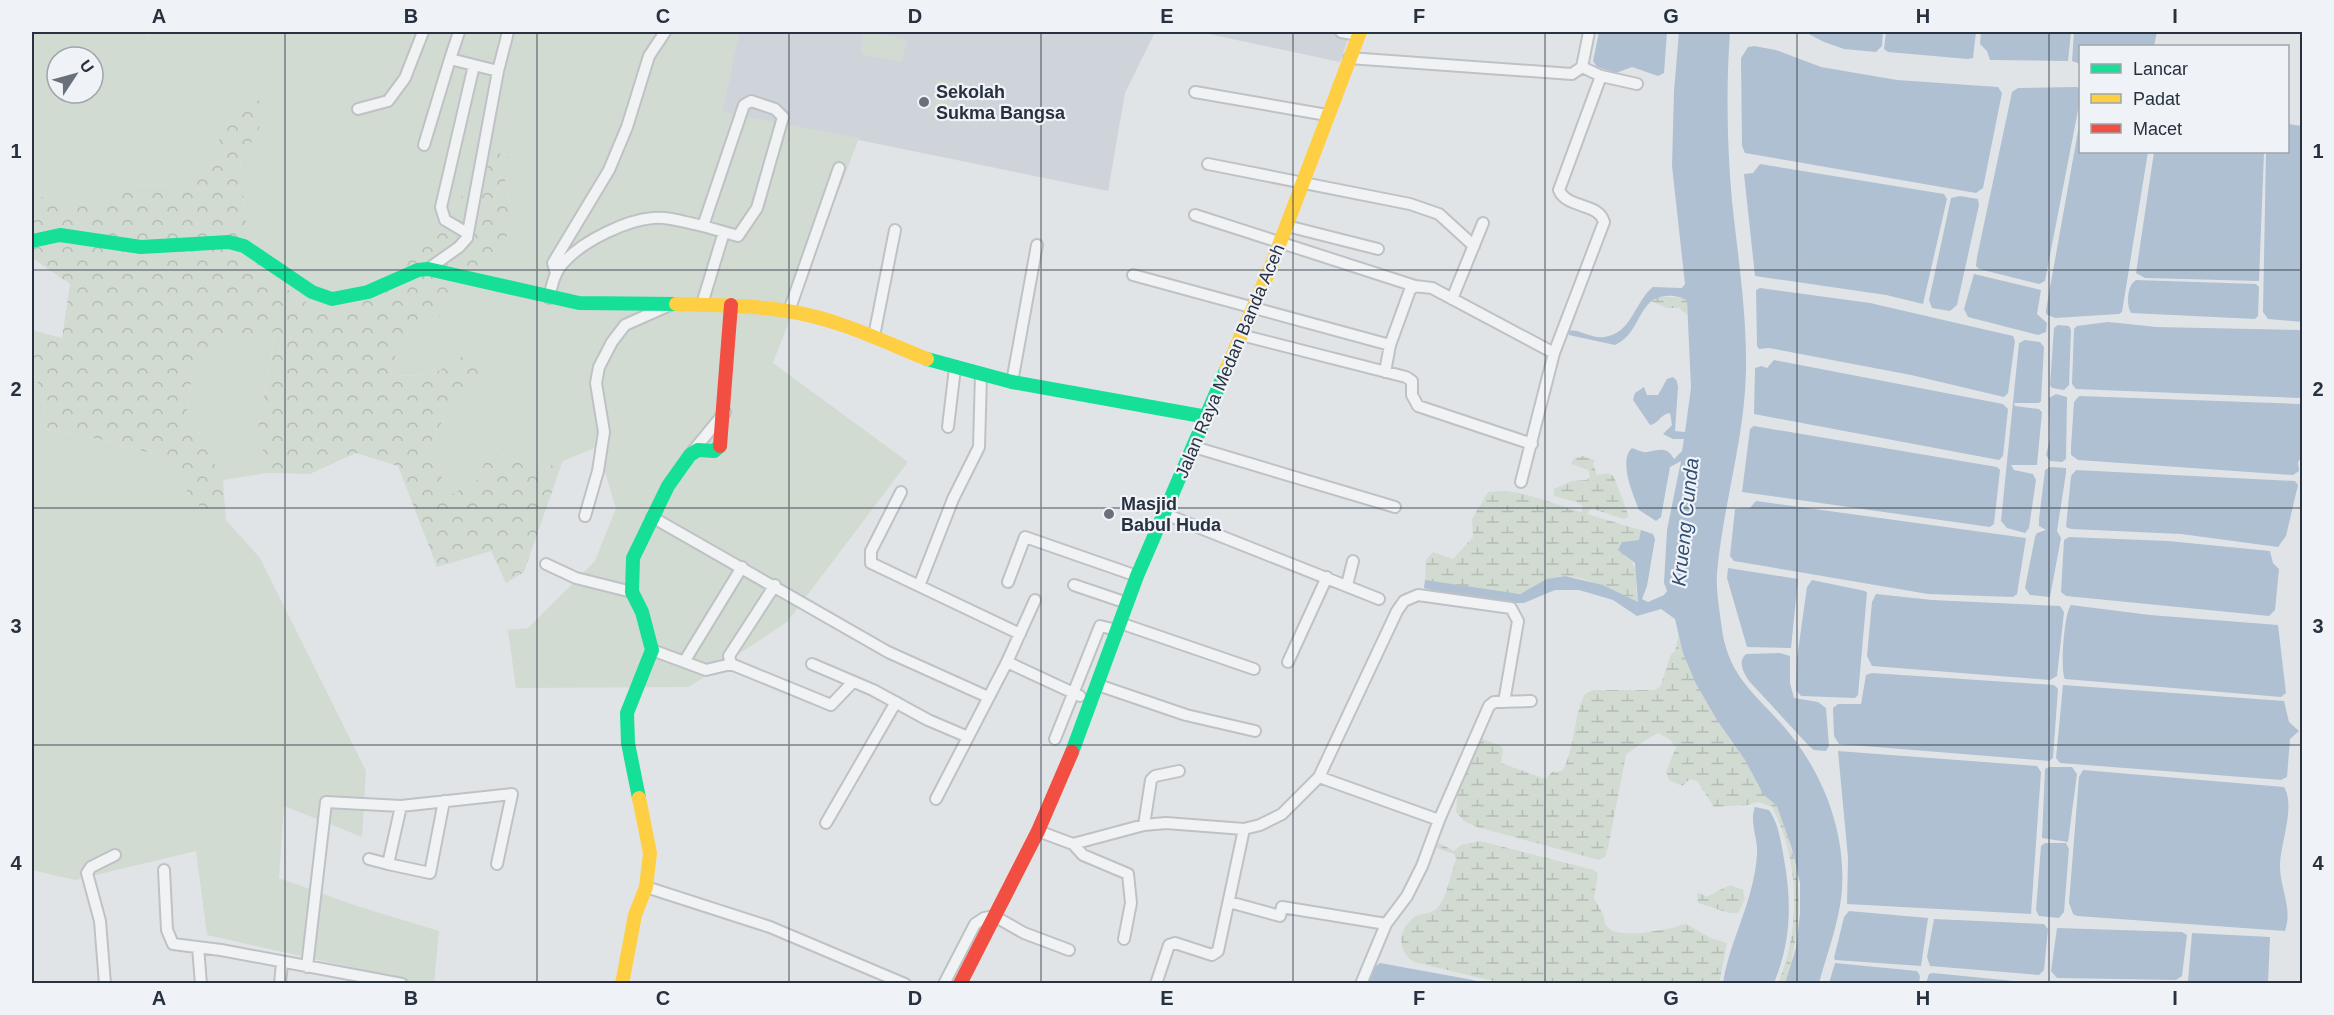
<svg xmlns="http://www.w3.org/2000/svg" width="2334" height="1015" viewBox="0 0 2334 1015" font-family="Helvetica,sans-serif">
<defs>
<pattern id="forest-crowns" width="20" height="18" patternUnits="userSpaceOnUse" patternTransform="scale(1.5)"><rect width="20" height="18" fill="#d2dbd2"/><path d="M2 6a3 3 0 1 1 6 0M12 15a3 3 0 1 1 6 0" fill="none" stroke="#b4bcb5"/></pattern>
<pattern id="wetland-marsh" width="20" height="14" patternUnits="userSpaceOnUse" patternTransform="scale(1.5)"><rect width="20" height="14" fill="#d2dbd2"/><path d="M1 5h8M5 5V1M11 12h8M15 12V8" fill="none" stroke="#b4bcb5"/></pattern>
</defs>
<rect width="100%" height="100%" fill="#e1e4e7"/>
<path fill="#cfd3da" d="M739,32H1155L1125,93L1108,191L722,112Z
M1199,32H1329L1349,36L1340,62Z"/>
<path fill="#d2dbd2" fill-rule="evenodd" d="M32,32H139L148,35L154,32H739L722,112L859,138L773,363L908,462L787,622L689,687L516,688L508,630L528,628L595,561L616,508L597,447L541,470L490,451L477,480L447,498L432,441L448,410L488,375L472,351L431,376L391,375L399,340L444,313L512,210L504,184L473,185L350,312H321L271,278L246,221L240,163L259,129L244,98L207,160L180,185L124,186L96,206L47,195L32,201ZM57,57H93V93H57Z
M864,32L907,39L902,62L860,54Z
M937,80L956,83L949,117L930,113Z
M275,331L258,429L268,473L223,480L187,411L192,374L224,339Z
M32,372L43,393L46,429L114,442L159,456L201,508L226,520L260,558L366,771L362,837L284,806L279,878L357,906L439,931L434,983H348L350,967L207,935L196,851L75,880L32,870Z"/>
<path fill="url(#forest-crowns)" d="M244,97L267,103L259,129L240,163L246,221L271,278L321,312L350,311L473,185L493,150L513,160L504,184L512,210V230L444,313L399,340L391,375L431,376L472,350L489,375L448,410L432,441L447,497L477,480L490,451L541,470L563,460L524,572L506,583L491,551L437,567L398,466L356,453L310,474L268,473L258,429L275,332L224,339L192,374L187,411L223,480L226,520L201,508L159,456L114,442L46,429L43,393L32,372V330L62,338L70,284L32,258V201L47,195L96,206L124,186L180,185L207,160Z"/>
<path fill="url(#wetland-marsh)" d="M1658,296L1683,298L1687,301V315L1679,308H1667L1651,301Z
M1583,456L1595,460L1593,463L1597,475L1609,473L1614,477L1629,517L1623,519L1591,508L1587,514L1641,530L1640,540L1622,542L1637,572L1636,586L1638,602C1614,598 1594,576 1564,576C1547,577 1537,589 1521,593C1506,596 1442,584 1425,580L1426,560L1433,552L1453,559L1473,537L1472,519L1488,492C1519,487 1551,504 1581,512L1583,507L1579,503L1554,496V489L1572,481L1587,480L1590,476L1588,470L1571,464L1574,458Z
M1679,634C1689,680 1718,720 1744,758C1751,769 1756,785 1764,794C1768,799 1774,801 1777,806C1782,814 1784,824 1786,832C1805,884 1801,932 1785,983H1778C1801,928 1800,861 1772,807L1758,802L1748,805L1714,807L1697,781L1690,779L1682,786L1669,780L1666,772L1676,747L1669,739L1658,733C1652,736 1631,750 1626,755L1608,848L1605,857L1599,860L1477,827L1464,821L1456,812L1458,784L1477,740L1481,738L1501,746L1503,750L1501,763L1546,779L1552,772L1562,771C1575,752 1573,715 1585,694L1593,690H1654L1660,687L1671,654L1675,651Z
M1480,841L1594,870L1598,873L1594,898L1604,916L1605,924L1612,931C1632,936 1648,932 1667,929C1674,928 1679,925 1686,924L1711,938L1727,943L1719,984L1501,983L1414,962C1398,952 1397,932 1412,919C1420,911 1429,916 1437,908C1447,898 1451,873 1456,859L1454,854L1434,847V843H1439L1454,851L1461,845Z
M1730,885L1743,890L1745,899L1738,913H1729L1698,903L1697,894L1700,893L1706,897Z"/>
<path fill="#afc0d2" d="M1599,32H1667L1664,73L1658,76L1632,67L1616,73L1597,67L1593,61Z
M1679,32H1730C1726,87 1727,146 1732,201C1738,258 1747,313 1746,370C1745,438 1723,505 1717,573C1716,589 1719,607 1721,622C1727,680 1758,694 1790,734C1828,781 1850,846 1840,906C1835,933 1826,958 1819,983H1785L1796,948L1800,913V883L1792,849L1777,806L1763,794L1745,760L1717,720L1695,682L1683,653L1675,619L1661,609L1637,616L1613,600L1579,590H1555L1524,603H1512L1447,594L1424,588L1425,580L1520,594L1547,579L1565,576L1603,585L1638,602L1635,563L1618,550L1622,542L1639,540L1641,530L1653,534L1655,539L1647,586L1642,599L1648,602L1664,595L1667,591L1664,583L1667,530L1681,461L1670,467L1661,517L1656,521L1639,510C1633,494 1618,461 1632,448C1636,449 1643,453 1647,452C1659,450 1667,446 1674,459L1682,451L1684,439H1673L1663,434L1672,425L1670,413C1660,414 1659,424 1650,425L1633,400L1635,393L1644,387L1647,395H1658L1667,379L1673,377L1677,381L1678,387L1675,431L1685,432L1691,388L1687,301C1682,297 1679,297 1673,296C1637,292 1643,333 1615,345L1569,335L1567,331C1579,328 1591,339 1604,337C1632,334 1634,302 1653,287L1682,288L1685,284L1672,166L1674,91Z
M1805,32H1883L1882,46L1876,52L1844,49L1824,42Z
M1886,32H1976L1973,58L1968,59L1888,52L1884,49Z
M1981,32H2071L2068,61L1990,60L1987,51L1980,44Z
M2074,32H2157L2154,46H2080V64L2072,61Z
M1754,46L1776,50L1821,67L1897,80L1998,87L2002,93L1983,188L1976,193L1745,153L1742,146L1741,58L1748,47Z
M2077,87L2080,89V100L2045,281L2039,284L1979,269L1976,266L1977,257L2012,92L2018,88Z
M2080,120V152H2148L2122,312L2119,314L2055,318L2046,314V310Z
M2288,124L2302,126V322L2268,319L2263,312L2266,152H2288Z
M2154,152H2264L2259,281L2145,278L2136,273Z
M1760,164L1944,194L1947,199L1923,304L1886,295L1755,276L1744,174L1753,173Z
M1960,196L1978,199L1979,205L1957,305L1950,311L1932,308L1929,300L1951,198Z
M1974,274L2041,290L2037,314L2047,323L2046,332L2038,335L1968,317L1964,309Z
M2136,280L2256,284L2259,287L2258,316L2255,319L2131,313C2126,305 2127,285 2136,280Z
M1760,288L1870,303L2013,336L2015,341L2008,393L2004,397L1911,375L1769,348L1759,349L1757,346L1756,290Z
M2108,322L2157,327L2299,330L2302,332V395L2299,398L2076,389L2072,384L2074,329L2077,326Z
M2058,325L2069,326L2071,330L2069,385L2064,390L2052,388L2050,385L2054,328Z
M2025,340L2040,342L2044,347L2041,401L2039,403H2014L2015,406L2039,409L2042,412L2037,465H2011L2014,470L2033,474L2036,480L2029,528L2025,533L2007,528L2001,521L2019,343Z
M1774,360L2003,404L2008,409L2003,456L1999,460L1754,414L1755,368L1761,366L1767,368Z
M2056,394L2067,397L2066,459L2062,462L2050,461L2046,455L2050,438L2049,398Z
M2079,396L2300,404L2302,407V456L2298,462L2299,471L2293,475L2078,460L2071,455V447L2074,402Z
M1754,426L1997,467L2000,470L1994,524L1990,527L1742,492L1750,429Z
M2050,467L2066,468V473L2057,531L2061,538L2050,597L2030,595L2025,588L2035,537L2037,533L2046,530L2039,526V519L2045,470Z
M2076,470L2295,481L2298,485L2286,536L2278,547L2181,534L2071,529L2066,527L2071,476Z
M1756,501L2026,538L2017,594L2013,597L1928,594L1734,561L1730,556L1735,509L1750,508Z
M2069,537L2168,541L2270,551L2273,563L2279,569L2275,610L2269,616L2066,596L2061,592L2064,540Z
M1728,568L1798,579L1791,648L1747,647L1727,578Z
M1812,580L1865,591L1867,593L1858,695L1855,698L1801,696L1796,690L1797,658L1807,587Z
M1876,594L1932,600L2060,606L2064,612L2057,676L2050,680L1872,666L1867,656L1872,602Z
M2071,605L2150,615L2278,625L2286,693L2281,697L2065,679C2060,672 2064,612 2071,605Z
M1780,653L1790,656V683L1794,698L1818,702L1826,708L1829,746L1826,751L1814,750L1809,746L1749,681C1744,673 1737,662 1746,654Z
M1872,673L2054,685L2058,689L2053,758L2049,761L1839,744L1834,736L1833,708L1838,704H1861L1866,675Z
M2063,685L2284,701L2289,722L2299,731L2290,739L2287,777L2281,780L2060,763L2056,758Z
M1838,751L2037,766L2041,772L2031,914L1847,904L1848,858Z
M2049,767H2072L2077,774L2068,842L2042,838L2045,769Z
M2083,770L2284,787C2296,806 2280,844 2280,866C2280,889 2293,908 2285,931L2077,916L2073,914L2069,903L2079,777Z
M1755,807L1769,810C1779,824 1781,843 1784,859C1792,903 1791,942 1774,983H1723C1730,939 1755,899 1757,853C1758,838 1749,822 1755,807Z
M2045,843H2066L2069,849L2064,912L2059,918L2039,916L2036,910L2041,846Z
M1849,911L1928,918L1921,966L1835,960L1834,958L1844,917Z
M1934,919L2044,924L2048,929L2044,970L2039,975L1930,966L1927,957Z
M2057,928L2182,932L2187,935L2182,976L2176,980L2057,978L2051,971Z
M2192,933L2270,937L2268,983L2188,981Z
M1380,963L1473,980L1481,983L1366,984L1372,969Z
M1835,963L1917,971L1920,976L1919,983H1829Z
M1933,973L2024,982L2027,983H1926L1929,974Z"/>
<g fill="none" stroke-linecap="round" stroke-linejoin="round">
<g stroke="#bfc2c5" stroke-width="14">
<path id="street" d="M459,32L450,59L498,71
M1341,32L1358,35
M1349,58L1572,74L1582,67L1589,32
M1582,67L1601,76L1637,84
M1195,92L1327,115
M751,101L775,109L783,117L757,208L738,236L703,226L744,105Z
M358,109L388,101L405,78L423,32
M424,145L450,59
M1208,164L1410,204L1439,214L1474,246
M1195,215L1415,286
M1287,226L1378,249
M467,233L445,220L441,207L474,65
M428,269L459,247L467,238L498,71L508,32
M556,274L553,263L609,170L627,127L649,56L665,32
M1133,275L1390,345
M549,298C552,284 555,270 566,260C584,241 626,220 653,218C668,216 687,223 703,226
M1452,299L1483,223
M702,304L724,232
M789,311L839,168
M1241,335L1406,377L1412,381V395L1418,406L1532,444
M874,336L895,230
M1385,372L1390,345L1410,290L1415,286L1432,288L1554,353
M1012,382L1037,245
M948,427L955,368
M1194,447L1395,507
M693,451L725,412
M1521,482L1554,353L1604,222C1598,202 1567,209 1559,190L1601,76
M901,492L871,551V563L1020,634
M1165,514L1379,599
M585,516L598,471L604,432L596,383L599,367L612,342L625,325L670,305
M652,517L888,652L988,697
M546,564L576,578L632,592
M1008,582L1025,537L1137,576
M775,585L729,656L731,664L831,705L853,682
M1074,585L1127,603
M1347,585L1353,561
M919,586L953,499L979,447L981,374
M1120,623L1254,669
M652,650L706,670L731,664
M684,662L742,567
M1007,662L1080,696
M1288,662L1327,577
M812,664L873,690L928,720L968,737
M1098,685L1186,715L1255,731
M1055,739L1100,626L1117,630
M1319,777L1397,611L1404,601L1418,595L1511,608L1518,621L1504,702
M936,799L1007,662L1035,600
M401,806L388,864L430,873L444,801
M826,823L896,702
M1144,825L1151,780L1155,776L1179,771
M1038,831L1073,844L1144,825L1166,823L1244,829L1260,825L1282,814L1319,777L1439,820
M1073,844L1083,855L1128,874L1131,903L1124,939
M369,859L388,864
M164,870L167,930L173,944L221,950L402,984
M646,887L770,927L905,984
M1229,902L1280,916L1282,907L1386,924
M198,947L201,984
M307,967L326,802L401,806L512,794L497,864
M105,984L100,921L87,873L91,867L115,855
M280,984L282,963
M944,984L975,924L984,918L994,916L1024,933L1069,950
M1156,984L1169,945L1175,943L1212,955L1218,951L1244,829
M1361,984L1386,924L1407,896L1422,866L1439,820L1489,706L1494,702L1531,701"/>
</g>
<use href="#street" stroke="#f1f2f3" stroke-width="10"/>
<path stroke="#16e098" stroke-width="14" d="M32,241L60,235L141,247L229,242L244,246L312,292L332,299L368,292L418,270L428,269L579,303L676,304
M927,359L1012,382L1207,417
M1072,752L1137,576L1226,370
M639,798L628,743L627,713L652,650L642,612L632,592L633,558L668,486L690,455L698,450L714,451L720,446"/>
<path stroke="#ffcf43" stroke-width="14" d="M676,304C713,305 750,305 787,311C836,318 882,341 927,359
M1226,370L1270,269L1360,32
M622,984L635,915L646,887L650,853L639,798"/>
<path stroke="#f24e42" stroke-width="14" d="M720,446L731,305
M960,984L1038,831L1072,752"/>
</g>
<path fill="none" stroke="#283140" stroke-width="1.5" stroke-opacity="0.55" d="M285,32V984M537,32V984M789,32V984M1041,32V984M1293,32V984M1545,32V984M1797,32V984M2049,32V984M32,270H2302M32,508H2302M32,745H2302"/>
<g fill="#69707a" stroke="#eff2f6" stroke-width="2">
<circle cx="924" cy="102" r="6"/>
<circle cx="1109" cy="514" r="6"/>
</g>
<g text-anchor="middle" stroke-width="4.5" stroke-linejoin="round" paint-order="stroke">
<g font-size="18" font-weight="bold" fill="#283140" stroke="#eff2f6" text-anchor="start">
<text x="936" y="98">Sekolah<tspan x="936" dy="21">Sukma Bangsa</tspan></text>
<text x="1121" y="510">Masjid<tspan x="1121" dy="21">Babul Huda</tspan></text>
</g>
<g font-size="18" fill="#283140" stroke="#eff2f6">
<text transform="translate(1230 361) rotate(-67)" y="6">Jalan Raya Medan Banda Aceh</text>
</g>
<g font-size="20" font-style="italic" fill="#325075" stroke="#eff2f6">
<text transform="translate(1685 522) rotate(-84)" y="7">Krueng Cunda</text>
</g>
</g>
<rect width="2334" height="1015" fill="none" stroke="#eff2f6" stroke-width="66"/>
<rect x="2079" y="45" width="210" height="108" fill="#eff2f6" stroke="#9fa5ad" stroke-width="1.5"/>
<rect x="2091" y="64" width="30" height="9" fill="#16e098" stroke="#9fa5ad" stroke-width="1.5"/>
<text x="2133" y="75" font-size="18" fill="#283140">Lancar</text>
<rect x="2091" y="94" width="30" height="9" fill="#ffcf43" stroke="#9fa5ad" stroke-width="1.5"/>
<text x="2133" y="105" font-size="18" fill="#283140">Padat</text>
<rect x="2091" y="124" width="30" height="9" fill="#f24e42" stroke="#9fa5ad" stroke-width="1.5"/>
<text x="2133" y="135" font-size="18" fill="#283140">Macet</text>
<g transform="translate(75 75) rotate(54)"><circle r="28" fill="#eff2f6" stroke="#9fa5ad" stroke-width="1.5"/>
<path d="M0-4.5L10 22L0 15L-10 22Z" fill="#69707a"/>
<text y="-9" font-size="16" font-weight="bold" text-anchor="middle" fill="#283140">U</text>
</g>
<rect x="33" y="33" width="2268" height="949" fill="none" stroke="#283140" stroke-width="2"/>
<g font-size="20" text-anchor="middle" font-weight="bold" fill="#283140">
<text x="159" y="23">A</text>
<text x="411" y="23">B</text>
<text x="663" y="23">C</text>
<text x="915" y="23">D</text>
<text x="1167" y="23">E</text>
<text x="1419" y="23">F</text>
<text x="1671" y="23">G</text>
<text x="1923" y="23">H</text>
<text x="2175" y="23">I</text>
<text x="16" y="158">1</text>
<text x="2318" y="158">1</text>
<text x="16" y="396">2</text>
<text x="2318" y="396">2</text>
<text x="16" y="633">3</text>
<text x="2318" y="633">3</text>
<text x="16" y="870">4</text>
<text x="2318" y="870">4</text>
<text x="159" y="1005">A</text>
<text x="411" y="1005">B</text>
<text x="663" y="1005">C</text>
<text x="915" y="1005">D</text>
<text x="1167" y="1005">E</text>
<text x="1419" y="1005">F</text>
<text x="1671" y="1005">G</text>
<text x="1923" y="1005">H</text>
<text x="2175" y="1005">I</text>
</g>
</svg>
